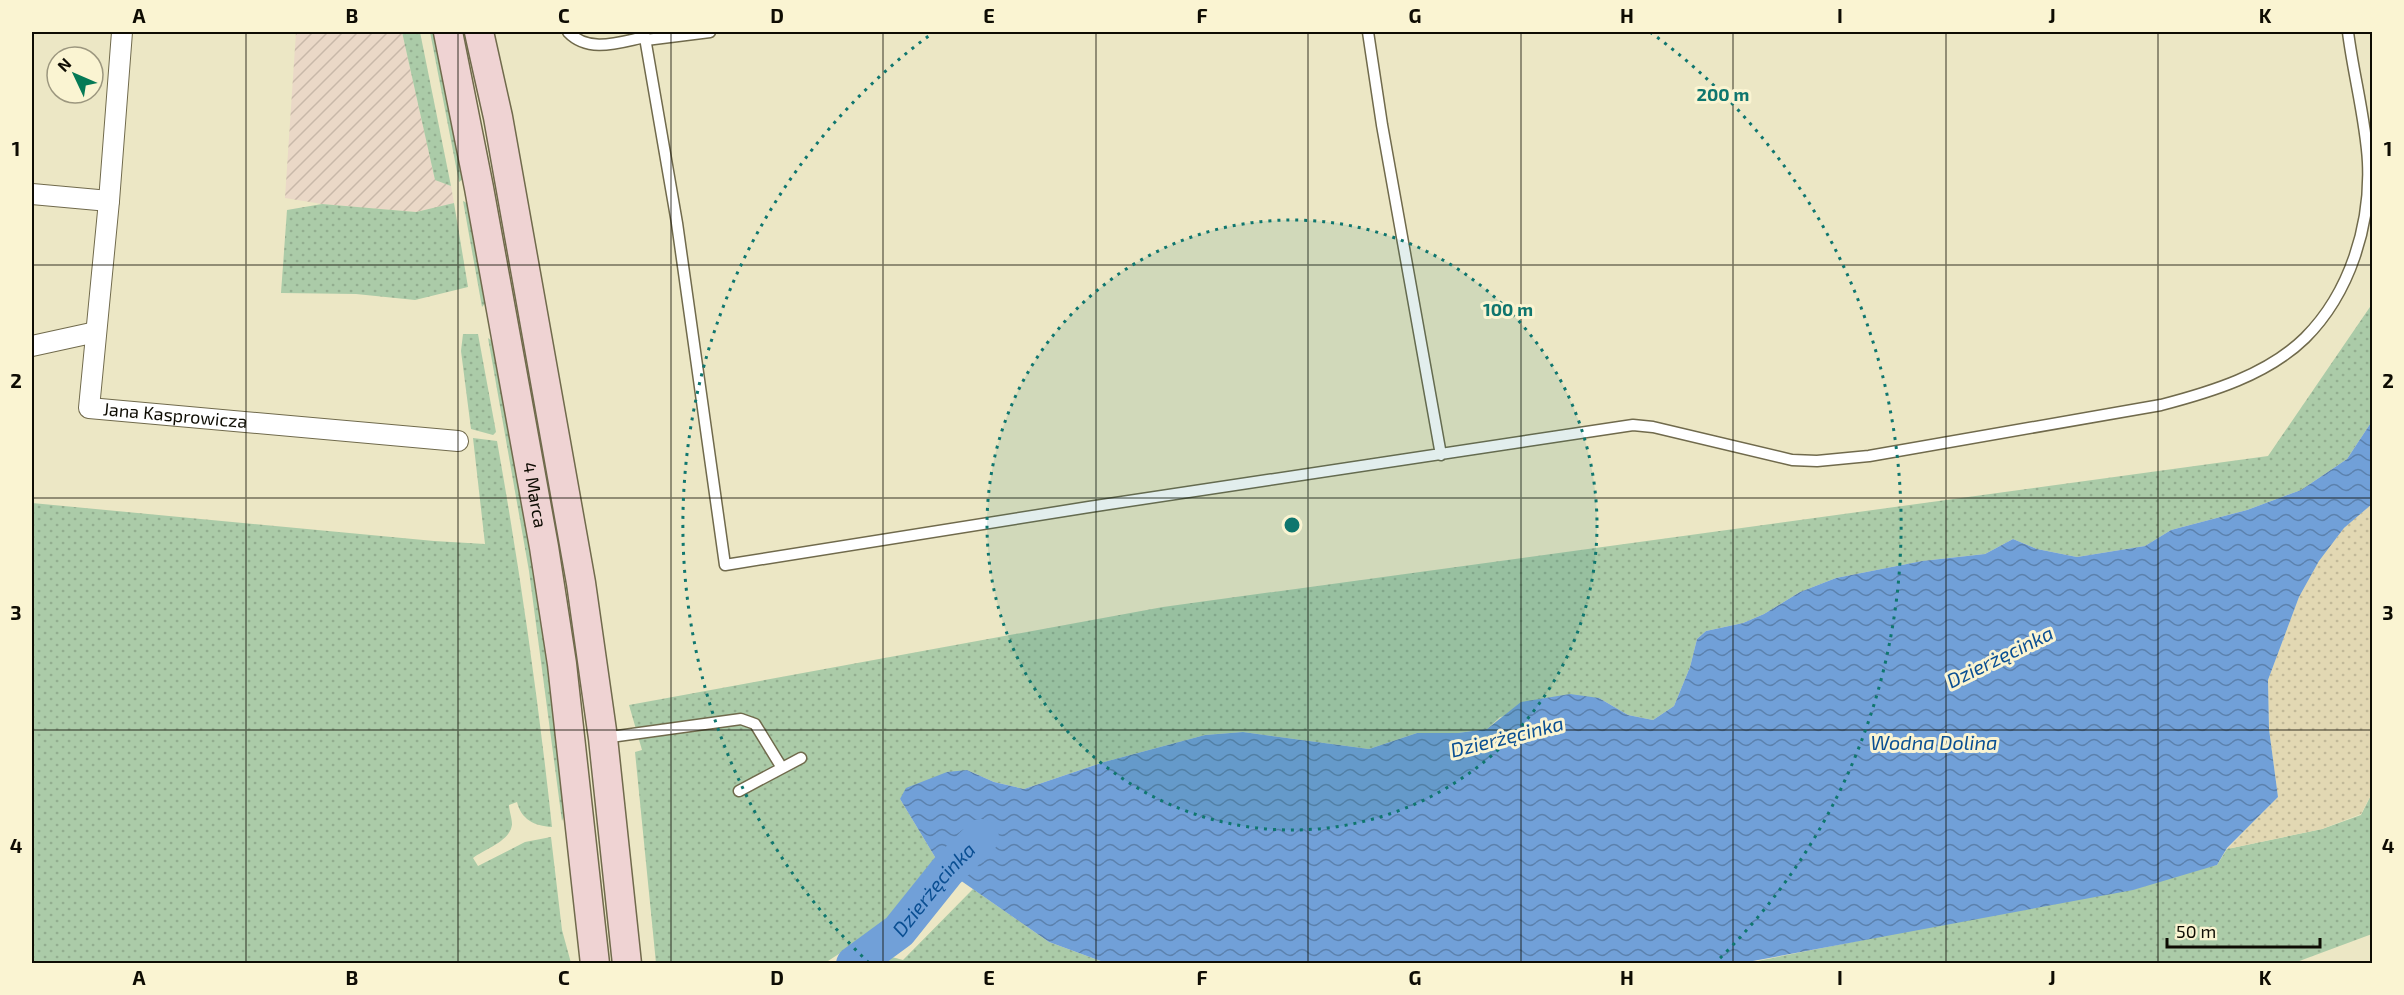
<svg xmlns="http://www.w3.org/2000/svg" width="2404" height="995" viewBox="0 0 2404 995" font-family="'Exo 2',sans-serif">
<defs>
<pattern id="industrial-furrows" width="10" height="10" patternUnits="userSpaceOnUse" patternTransform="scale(1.5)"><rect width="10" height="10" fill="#ead8c7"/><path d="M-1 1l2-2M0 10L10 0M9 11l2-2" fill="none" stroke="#c8b8a9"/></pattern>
<pattern id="grass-dots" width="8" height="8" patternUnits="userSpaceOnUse" patternTransform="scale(1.5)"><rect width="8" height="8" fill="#abcba8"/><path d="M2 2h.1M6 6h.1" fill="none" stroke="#92ad8f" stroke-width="1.8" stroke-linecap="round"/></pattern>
<pattern id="sand-dots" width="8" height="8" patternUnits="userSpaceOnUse" patternTransform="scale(1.5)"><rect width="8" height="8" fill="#e2d8b3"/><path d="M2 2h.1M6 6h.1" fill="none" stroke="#c1b898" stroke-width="1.8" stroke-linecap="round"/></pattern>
<pattern id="water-waves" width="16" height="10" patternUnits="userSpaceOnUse" patternTransform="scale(1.5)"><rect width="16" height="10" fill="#71a0d8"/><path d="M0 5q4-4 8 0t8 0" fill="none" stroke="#5b81ad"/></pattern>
</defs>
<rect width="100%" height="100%" fill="#ece7c5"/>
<path fill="url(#industrial-furrows)" d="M296,32H402L435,180L451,186L454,203L416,212L322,204L285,198Z"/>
<path fill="url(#grass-dots)" d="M402,32H420L451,186L435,180Z
M430,32H437L464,178L459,182Z
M463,201L470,205L489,299L482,307Z
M454,203L468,287L415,300L356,294L281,293L287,210L322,204L416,212Z
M2372,304V421L2347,459L2301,490L2247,510L2171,530L2145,546L2077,557L2037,549L2013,539L1985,554L1922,561L1836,578L1800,592L1764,614L1743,623L1706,631L1697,639L1690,667L1674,706L1653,720L1628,715L1599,698L1500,717L1487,729L1458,733H1417L1369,749L1243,732L1205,735L1104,762L1024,789L994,782L967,770L900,799L938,862L892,919L825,963H656L635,752L642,750L629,705L1163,607L2268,456Z
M463,334H478L496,432L493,435L471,429L461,351Z
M488,338L496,344L537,567L567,809L562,821L529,571Z
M473,438L497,441C520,570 538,697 552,827C534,826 521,819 517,802L509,805C509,810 512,818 512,824C511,841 485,849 473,858L478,866L525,842L551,837L562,930L571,963H32V503L434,541L485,544Z
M2372,793V934L2294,963L1742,964L1923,928L2217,865L2227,849L2322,829L2361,815Z
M973,889L1049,942L1106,963L873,964L888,956L903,960Z"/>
<path fill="url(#sand-dots)" d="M2372,504V793L2361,814L2322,829L2227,849L2278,797L2269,729L2268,680L2299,597L2319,561L2344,528Z"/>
<path fill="url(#water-waves)" d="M2372,421V504L2344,528L2319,561L2299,597L2268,680L2269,729L2278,797L2227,848L2217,865L2133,890L1742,963H1106L1049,942L947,871L938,862L900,799L906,788L947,772L967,770L994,782L1024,789L1104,762L1205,735L1243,732L1369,749L1417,733H1458L1487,729L1521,702L1570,694L1599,698L1628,715L1653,720L1674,706L1690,667L1697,639L1706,631L1743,623L1764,614L1800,592L1836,578L1922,561L1985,554L2013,539L2037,549L2077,557L2145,546L2171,530L2247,510L2301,490L2347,459Z"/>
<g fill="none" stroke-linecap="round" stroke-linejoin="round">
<path stroke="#71a0d8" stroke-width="36" id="s1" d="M854,964L899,931L947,871L981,837"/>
<g stroke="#706a4c" stroke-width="13">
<path id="lane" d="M568,32C589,54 620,42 645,37
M644,32L677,223L725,565L1089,507L1633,425L1653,427L1792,460L1817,461L1869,456L2161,405C2211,392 2267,375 2305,338C2350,293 2371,225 2368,162C2366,121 2353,73 2348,32
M1368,32L1382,125L1441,455
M646,40L710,32
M603,738L741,719L755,724L782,768
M739,791L801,758"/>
</g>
<g stroke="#706a4c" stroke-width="22">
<g id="street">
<path id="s2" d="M122,32L109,201L89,408L458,441"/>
<path d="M32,194L109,201"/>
<path d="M32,346L96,332"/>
</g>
</g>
<g stroke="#706a4c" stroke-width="31">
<g id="secondary">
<path id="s3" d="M448,32L479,188L544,547L562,664L595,964"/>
<path d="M479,32L498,117L581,583L603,738L627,964"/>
</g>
</g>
<use href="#lane" stroke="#fff" stroke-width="10"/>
<use href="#street" stroke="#fff" stroke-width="20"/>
<use href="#secondary" stroke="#efd3d3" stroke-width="28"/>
</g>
<path fill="none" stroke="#0e0c03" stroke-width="1.5" stroke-opacity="0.55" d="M246,32V964M458,32V964M671,32V964M883,32V964M1096,32V964M1308,32V964M1521,32V964M1733,32V964M1946,32V964M2158,32V964M32,265H2372M32,498H2372M32,730H2372"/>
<circle cx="1292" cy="525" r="305" fill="#0f766e" fill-opacity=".12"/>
<g fill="none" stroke="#0f766e" stroke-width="3" stroke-dasharray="3 6">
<circle cx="1292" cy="525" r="305"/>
<path d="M869 963A609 609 0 0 1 934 32M1650 32A609 609 0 0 1 1715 963"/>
</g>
<g text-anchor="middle" stroke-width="6" stroke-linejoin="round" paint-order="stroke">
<g font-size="18" fill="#0e0c03" stroke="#faf4d2">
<text dy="6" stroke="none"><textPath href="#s2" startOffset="464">Jana Kasprowicza</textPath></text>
<text dy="6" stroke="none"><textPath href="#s3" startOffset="471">4 Marca</textPath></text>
</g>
<g font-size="20" font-style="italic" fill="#094e92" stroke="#faf4d2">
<text transform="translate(2000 657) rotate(-26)" y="7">Dzierżęcinka</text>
<text transform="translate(1507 737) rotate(-14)" y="7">Dzierżęcinka</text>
<text x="1934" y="750">Wodna Dolina</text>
<text dy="7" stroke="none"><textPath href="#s1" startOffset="110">Dzierżęcinka</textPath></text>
</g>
</g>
<circle cx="1292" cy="525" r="9" fill="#0f766e" stroke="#faf4d2" stroke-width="3"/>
<g font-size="18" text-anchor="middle" font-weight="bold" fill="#0f766e" stroke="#faf4d2" stroke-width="6" stroke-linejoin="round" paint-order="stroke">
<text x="1723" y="101">200 m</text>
<text x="1508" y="316">100 m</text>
</g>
<rect width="2404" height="995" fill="none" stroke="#faf4d2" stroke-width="66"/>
<g transform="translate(75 75) rotate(314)"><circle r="28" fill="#faf4d2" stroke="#9c977f" stroke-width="1.5"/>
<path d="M0-4.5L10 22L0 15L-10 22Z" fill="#057a56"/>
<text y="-9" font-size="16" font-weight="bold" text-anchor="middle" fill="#0e0c03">N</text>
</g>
<path d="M2167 938v9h153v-9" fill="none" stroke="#0e0c03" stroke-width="3"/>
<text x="2176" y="938" font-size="18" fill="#0e0c03" stroke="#faf4d2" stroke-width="4.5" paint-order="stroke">50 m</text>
<rect x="33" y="33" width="2338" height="929" fill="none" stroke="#0e0c03" stroke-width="2"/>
<g font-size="20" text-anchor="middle" font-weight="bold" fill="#0e0c03">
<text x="139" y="23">A</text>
<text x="352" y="23">B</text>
<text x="564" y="23">C</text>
<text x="777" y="23">D</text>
<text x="989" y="23">E</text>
<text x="1202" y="23">F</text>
<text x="1415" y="23">G</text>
<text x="1627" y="23">H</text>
<text x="1840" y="23">I</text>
<text x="2052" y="23">J</text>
<text x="2265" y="23">K</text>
<text x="16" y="156">1</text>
<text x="2388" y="156">1</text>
<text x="16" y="388">2</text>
<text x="2388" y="388">2</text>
<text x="16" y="620">3</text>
<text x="2388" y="620">3</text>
<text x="16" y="853">4</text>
<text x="2388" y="853">4</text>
<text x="139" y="985">A</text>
<text x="352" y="985">B</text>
<text x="564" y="985">C</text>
<text x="777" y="985">D</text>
<text x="989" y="985">E</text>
<text x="1202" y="985">F</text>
<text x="1415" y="985">G</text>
<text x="1627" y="985">H</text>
<text x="1840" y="985">I</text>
<text x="2052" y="985">J</text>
<text x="2265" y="985">K</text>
</g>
</svg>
